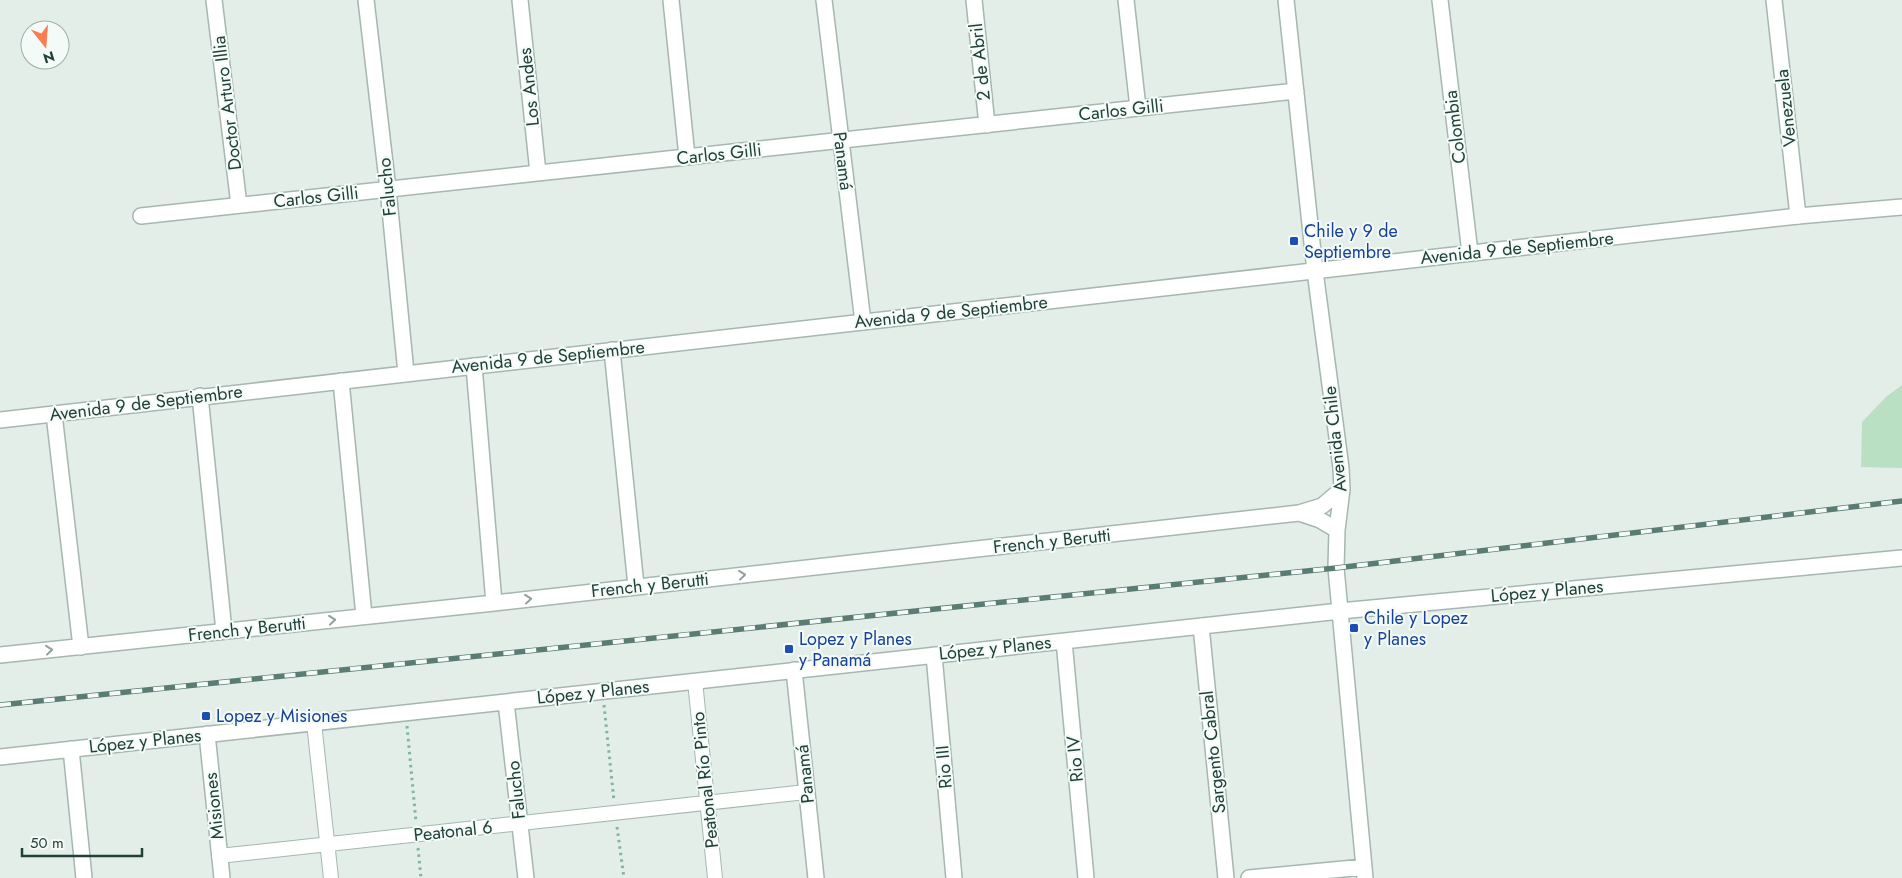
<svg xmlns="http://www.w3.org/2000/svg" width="1902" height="878" viewBox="0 0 1902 878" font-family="Jost,sans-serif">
<rect width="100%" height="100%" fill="#e3eee9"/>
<path fill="#bae0c4" d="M1902,385V468L1861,467L1862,422L1886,397Z"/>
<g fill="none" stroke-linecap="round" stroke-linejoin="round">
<g stroke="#a5b7b0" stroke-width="16">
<path id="pedestrian" d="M695,681L715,878
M314,723L331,878
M219,856L806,792"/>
</g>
<g stroke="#a5b7b0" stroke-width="18">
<path id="minor" d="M214,0L239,205
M366,0L388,189L406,373
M520,0L538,173
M671,0L687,157
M824,0L863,322
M974,0L987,125
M1126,0L1138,108
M1286,0L1315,271L1341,468L1342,489L1337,530L1336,568L1365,878
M1440,0L1470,253
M1774,0L1798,216
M141,216L1296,91
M612,350L636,586
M474,366L494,603
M341,381L364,616
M200,396L224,631
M54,414L81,647
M1299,513L1320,520L1337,530
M1201,626L1226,878
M1064,641L1086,878
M0,655L494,603L1299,513L1322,506L1342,489
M934,655L954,878
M794,670L816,878
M506,702L526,878
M207,734L222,878
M71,749L84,878
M0,757L1340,611L1902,558
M1249,878L1364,867"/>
</g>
<g stroke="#a5b7b0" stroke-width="18">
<path id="tertiary" d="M0,420L1798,216L1902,207"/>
</g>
<path stroke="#80b4a3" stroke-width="3" stroke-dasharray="2.5 4" stroke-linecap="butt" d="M604,705L614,801
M407,726L416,822
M617,827L624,878
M418,848L421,878"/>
<use href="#pedestrian" stroke="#fff" stroke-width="14"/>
<use href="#minor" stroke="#fff" stroke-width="15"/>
<use href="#tertiary" stroke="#fff" stroke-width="15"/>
<g stroke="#5b7c73" stroke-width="5.5">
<path id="rail" d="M0,705L1336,568L1902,501"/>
</g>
<use href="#rail" stroke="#f3faf7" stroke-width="4" stroke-dasharray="11" stroke-linecap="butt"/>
</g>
<defs><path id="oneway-chevron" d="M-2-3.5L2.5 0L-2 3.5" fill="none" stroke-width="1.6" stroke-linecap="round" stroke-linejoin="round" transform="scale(1.25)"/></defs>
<g stroke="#90a09c">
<use href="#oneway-chevron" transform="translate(742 575) rotate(-6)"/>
<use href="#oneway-chevron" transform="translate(528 599) rotate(-6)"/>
<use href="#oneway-chevron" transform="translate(332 620) rotate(-6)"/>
<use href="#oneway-chevron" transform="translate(49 650) rotate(-6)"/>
</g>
<g fill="#1a4fb4" stroke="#f3faf7" stroke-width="2">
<rect x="1289" y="236" width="10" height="10" rx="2.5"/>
<rect x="1349" y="623" width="10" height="10" rx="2.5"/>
<rect x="784" y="644" width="10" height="10" rx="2.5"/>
<rect x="201" y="711" width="10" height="10" rx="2.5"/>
</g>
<g text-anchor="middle" stroke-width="4" stroke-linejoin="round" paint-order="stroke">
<g font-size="18" fill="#214138" stroke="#f3faf7">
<text transform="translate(980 62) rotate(-96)" y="6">2 de Abril</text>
<text transform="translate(529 87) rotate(-96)" y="6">Los Andes</text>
<text transform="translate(227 103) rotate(-97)" y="6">Doctor Arturo Illia</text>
<text transform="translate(1786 108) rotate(-96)" y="6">Venezuela</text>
<text transform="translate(1121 110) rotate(-6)" y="6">Carlos Gilli</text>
<text transform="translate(1455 127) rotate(-97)" y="6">Colombia</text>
<text transform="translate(719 154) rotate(-6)" y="6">Carlos Gilli</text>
<text transform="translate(843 161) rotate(83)" y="6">Panamá</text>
<text transform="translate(387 187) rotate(-96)" y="6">Falucho</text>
<text transform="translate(316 197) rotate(-6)" y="6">Carlos Gilli</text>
<text transform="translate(1517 248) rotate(-6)" y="6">Avenida 9 de Septiembre</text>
<text transform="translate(951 312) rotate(-6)" y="6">Avenida 9 de Septiembre</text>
<text transform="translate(548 357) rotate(-6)" y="6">Avenida 9 de Septiembre</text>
<text transform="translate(146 403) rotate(-7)" y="6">Avenida 9 de Septiembre</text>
<text transform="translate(1335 439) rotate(-96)" y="6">Avenida Chile</text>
<text transform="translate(1052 541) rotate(-6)" y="6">French y Berutti</text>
<text transform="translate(650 585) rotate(-6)" y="6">French y Berutti</text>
<text transform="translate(1547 591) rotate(-5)" y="6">López y Planes</text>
<text transform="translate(247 629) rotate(-6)" y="6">French y Berutti</text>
<text transform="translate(995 648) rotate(-6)" y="6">López y Planes</text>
<text transform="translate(593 692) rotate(-6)" y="6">López y Planes</text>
<text transform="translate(145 741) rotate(-6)" y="6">López y Planes</text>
<text transform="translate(1213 752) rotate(-96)" y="6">Sargento Cabral</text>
<text transform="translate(1075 759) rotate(-95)" y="6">Rio IV</text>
<text transform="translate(944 767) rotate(-95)" y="6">Rio III</text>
<text transform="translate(805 774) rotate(-96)" y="6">Panamá</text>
<text transform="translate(705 780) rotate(-96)" y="6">Peatonal Río Pinto</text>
<text transform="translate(516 790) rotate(-96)" y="6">Falucho</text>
<text transform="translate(214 806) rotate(-96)" y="6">Misiones</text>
<text transform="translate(453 831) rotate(-6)" y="6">Peatonal 6</text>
</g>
<g font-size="18" fill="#164399" stroke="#f3faf7" text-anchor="start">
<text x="1304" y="237">Chile y 9 de<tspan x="1304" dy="21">Septiembre</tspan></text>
<text x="1364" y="624">Chile y Lopez<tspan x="1364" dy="21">y Planes</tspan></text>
<text x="799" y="645">Lopez y Planes<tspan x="799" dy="21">y Panamá</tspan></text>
<text x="216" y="722">Lopez y Misiones</text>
</g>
</g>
<g transform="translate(45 45) rotate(163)"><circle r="24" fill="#f3faf7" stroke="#9fb0ab"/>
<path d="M0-4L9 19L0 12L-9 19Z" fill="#fd7b52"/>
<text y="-8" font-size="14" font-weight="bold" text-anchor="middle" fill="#214138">N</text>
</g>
<path d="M22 848v8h120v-8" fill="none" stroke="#214138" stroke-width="2.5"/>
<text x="30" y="848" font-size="15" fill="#214138" stroke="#f3faf7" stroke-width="4" paint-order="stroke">50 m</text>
</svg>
